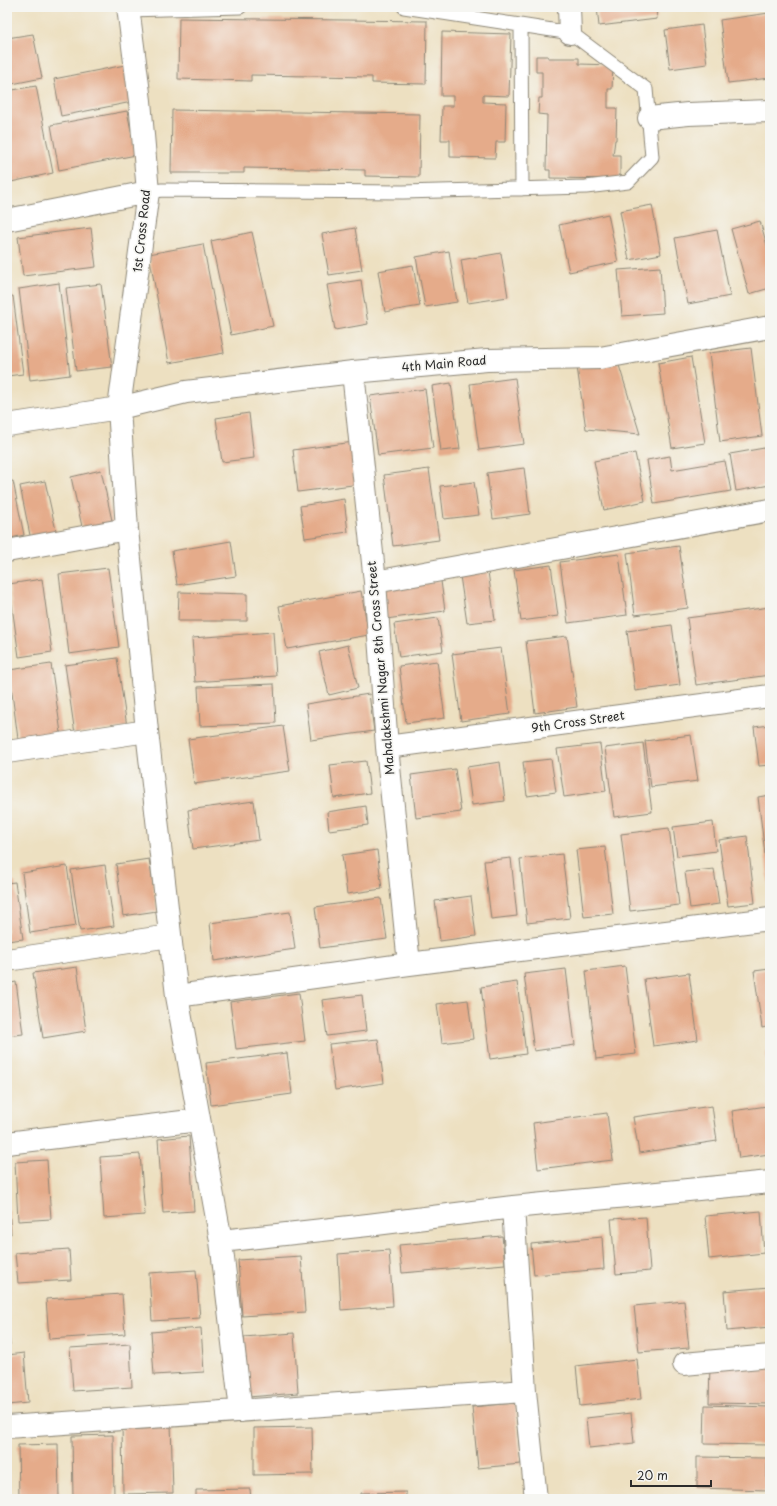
<svg xmlns="http://www.w3.org/2000/svg" width="777" height="1506" viewBox="0 0 777 1506" font-family="'Playpen Sans',sans-serif">
<rect width="100%" height="100%" fill="#f6f6f2"/>
<filter id="ink" filterUnits="userSpaceOnUse"><feTurbulence type="fractalNoise" baseFrequency=".025" numOctaves="2"/><feDisplacementMap in="SourceGraphic" scale="8" xChannelSelector="R" yChannelSelector="G"/><feConvolveMatrix kernelMatrix="1 2 1 2 8 2 1 2 1" color-interpolation-filters="sRGB"/></filter>
<filter id="wash" filterUnits="userSpaceOnUse"><feTurbulence type="fractalNoise" baseFrequency=".012" numOctaves="4" result="noise"/><feDisplacementMap in="SourceGraphic" scale="16" xChannelSelector="R" yChannelSelector="G"/><feGaussianBlur stdDeviation="0.9" result="paint"/><feColorMatrix in="noise" values="0 0 0 0 0 0 0 0 0 0 0 0 0 0 0 0 0 1.4 0 .05"/><feComposite in="paint" operator="in"/></filter>
<g filter="url(#wash)">
<rect width="100%" height="100%" fill="#ede0c1"/>
<g id="blocks">
<path fill="#e5ab8a" d="M597,7H656L657,19L599,26Z
M677,7H694V8L678,10Z
M769,13L770,78L728,83L720,20Z
M179,18L427,21L426,84L372,83V77L251,75V81L178,79Z
M702,25L707,64L670,69L665,30Z
M442,32L511,34L509,96L483,95V102L506,103L505,142H496L495,158L450,157V140H441L442,106H453V96H441Z
M33,34L42,78L7,85V38Z
M536,56H548V58H579V64L613,65L612,89H608V108H617L616,140H615L613,155H620V179L550,178V170H546L547,115L538,114L539,98H542V72H536Z
M130,64L137,101L61,116L54,79Z
M36,86L53,173L11,182L7,164V91Z
M172,110L420,114L419,177L365,176V170L244,168V173H171Z
M127,111L136,155L59,170L51,125Z
M652,205L661,254L629,260L620,211Z
M608,214L618,262L569,272L559,225Z
M760,221L770,256V288L749,294L731,229Z
M91,228L96,267L23,276L18,237Z
M355,228L362,270L329,275L322,234Z
M717,230L730,296L688,304L675,238Z
M252,232L273,326L231,335L211,241Z
M203,244L224,353L169,363L149,254Z
M449,251L457,302L425,307L416,257Z
M501,253L508,297L468,303L461,260Z
M413,265L420,306L385,312L378,271Z
M660,267L663,313L622,316L618,270Z
M361,280L368,324L335,330L327,285Z
M59,283L70,375L30,380L19,289Z
M101,284L112,367L76,371L66,288Z
M13,296L23,374L7,376V297Z
M751,348L762,436L720,442L709,353Z
M691,357L705,443L672,448L658,363Z
M618,362L640,434L586,429L577,367Z
M515,378L524,444L479,450L470,384Z
M451,383L460,449L441,451L432,386Z
M425,389L433,448L378,455L370,396Z
M249,413L254,458L222,462L216,418Z
M354,442L360,484L298,492L293,450Z
M770,447V485L736,491L730,454Z
M635,453L645,501L604,510L594,461Z
M670,456L672,470L725,461L731,491L654,504L647,460Z
M524,468L530,514L493,519L487,473Z
M429,469L439,540L393,546L384,475Z
M101,470L113,525L83,531L71,477Z
M13,481L24,535L7,539V482Z
M45,481L57,535L31,540L20,486Z
M474,482L479,515L444,519L440,486Z
M344,499L348,532L305,538L300,506Z
M231,541L236,576L177,585L172,551Z
M679,546L688,608L635,615L627,553Z
M619,554L627,615L568,623L560,562Z
M551,565L558,616L521,621L514,570Z
M108,568L119,647L69,654L59,574Z
M488,572L495,620L467,623L460,576Z
M42,579L52,652L19,657L9,584Z
M441,581L445,611L386,619L383,589Z
M361,591L369,635L287,649L279,606Z
M179,592L247,594V621H178Z
M770,607V675L696,685L687,618Z
M438,618L443,651L399,657L394,624Z
M672,625L680,685L635,691L627,631Z
M273,632L276,676L195,682L192,638Z
M567,636L577,707L535,713L526,641Z
M348,645L358,688L329,695L319,652Z
M501,648L510,714L461,721L452,654Z
M117,658L127,727L75,734L65,665Z
M437,661L445,718L406,723L399,666Z
M51,664L61,733L18,739L9,670Z
M274,684L276,723L200,726L198,687Z
M369,694L374,731L311,740L306,704Z
M770,725V765L759,766L754,727Z
M283,726L290,771L194,784L188,739Z
M691,735L698,781L651,787L645,741Z
M643,743L652,812L614,817L605,748Z
M600,744L606,791L564,797L557,749Z
M551,759L556,792L527,796L523,762Z
M366,761L370,793L334,798L330,765Z
M500,762L505,801L472,805L467,767Z
M455,769L461,812L416,818L411,775Z
M770,795V887H769L758,797Z
M254,801L259,840L193,849L188,810Z
M366,806L368,825L329,830L327,812Z
M713,822L716,851L677,856L673,827Z
M669,828L679,905L630,911L621,834Z
M747,836L755,903L728,906L719,840Z
M605,847L613,914L584,917L576,850Z
M377,850L382,889L347,894L342,855Z
M562,854L570,918L527,923L520,859Z
M511,858L517,916L491,919L484,861Z
M149,859L157,911L123,916L116,864Z
M105,865L114,926L80,931L71,870Z
M67,866L76,926L30,933L22,873Z
M714,869L719,904L690,908L685,872Z
M15,882L23,939L7,941V883Z
M471,896L476,936L440,941L435,901Z
M381,898L387,939L320,948L315,907Z
M290,912L295,949L214,961L210,923Z
M625,966L636,1054L596,1059L586,971Z
M77,967L86,1031L43,1038L33,973Z
M566,969L575,1045L534,1051L524,974Z
M770,969V1026L762,1028L754,971Z
M689,973L698,1040L653,1046L644,979Z
M16,982L23,1034L7,1036V984Z
M517,982L526,1054L490,1059L481,987Z
M299,993L305,1041L236,1049L230,1002Z
M362,995L366,1031L327,1036L322,1000Z
M468,1000L473,1039L442,1043L437,1004Z
M378,1039L384,1083L335,1090L329,1044Z
M766,1052H770V1075H769Z
M287,1053L292,1094L211,1105L206,1063Z
M712,1106L717,1141L639,1153L633,1117Z
M767,1106L770,1127V1154L739,1158L732,1111Z
M607,1113L613,1160L538,1169L533,1123Z
M189,1136L194,1211L163,1213L158,1139Z
M140,1154L145,1215L104,1218L100,1157Z
M47,1160L51,1219L18,1221L15,1162Z
M7,1210H9L11,1234H7Z
M761,1211L764,1253L709,1259L705,1216Z
M646,1217L650,1271L616,1274L611,1219Z
M502,1236L505,1264L402,1273L399,1245Z
M602,1237L604,1269L534,1275L531,1244Z
M69,1249L71,1280L18,1283L15,1253Z
M389,1250L393,1306L341,1310L338,1254Z
M301,1256L305,1312L242,1316L238,1260Z
M196,1270L200,1318L152,1321L149,1273Z
M770,1287V1327L727,1331L724,1291Z
M122,1294L125,1334L49,1339L46,1299Z
M684,1301L689,1348L639,1352L634,1306Z
M7,1316H8L10,1345L7,1346Z
M201,1328L204,1372L154,1375L151,1332Z
M294,1333L298,1393L248,1397L244,1337Z
M130,1344L132,1387L73,1391L70,1348Z
M24,1353L28,1403L7,1405V1355Z
M637,1359L641,1399L580,1406L576,1366Z
M710,1364L770,1366V1404L709,1403Z
M515,1403L521,1464L478,1468L472,1407Z
M705,1405L770,1407V1445L704,1444Z
M631,1413L634,1443L589,1448L586,1418Z
M171,1422L173,1493L123,1494L122,1423Z
M312,1427L313,1474L254,1475V1428Z
M113,1435L114,1498L73,1499L72,1436Z
M58,1444L59,1499H19L18,1445Z
M697,1457L767,1458V1490L697,1488Z
M250,1489L251,1499H196V1490Z
M406,1492V1499H361V1493Z"/>
</g>
</g>
<g filter="url(#ink)">
<use href="#blocks" fill-opacity="0" stroke="#8c8676" stroke-width="1"/>
<g fill="none" stroke-linecap="round" stroke-linejoin="round">
<g stroke="#8c8676" stroke-width="15">
<path id="service" d="M128,10L240,7
M521,25L522,189
M148,192L162,190L403,192L586,187L628,182L652,157L646,89L571,33L404,7"/>
</g>
<g stroke="#8c8676" stroke-width="24">
<path id="minor" d="M128,7L140,101L148,192L119,408L127,529L147,731L177,996L221,1241L241,1411
M569,7L570,33
M649,118L688,114L770,111
M7,220L148,192
M353,372L375,582L387,747L409,964
M7,425L119,408L186,392L353,372L487,360L600,358L770,327
M7,551L127,529
M375,582L770,510
M387,747L770,696
M7,752L147,731
M7,960L170,936
M177,996L409,964L770,919
M7,1143L199,1120
M513,1207L525,1391L536,1499
M221,1241L368,1225L513,1207L770,1182
M684,1364L770,1356
M7,1427L525,1391"/>
</g>
<use href="#service" stroke="#fff" stroke-width="13"/>
<use href="#minor" stroke="#fff" stroke-width="22"/>
</g>
</g>
<g text-anchor="middle" stroke-width="3.5" stroke-linejoin="round" paint-order="stroke">
<g font-size="12" fill="#2b2b2b" stroke="#f6f6f2">
<text transform="translate(142 231) rotate(-84)" y="4">1st Cross Road</text>
<text transform="translate(444 364) rotate(-5)" y="4">4th Main Road</text>
<text transform="translate(381 668) rotate(-95)" y="4">Mahalakshmi Nagar 8th Cross Street</text>
<text transform="translate(578 722) rotate(-8)" y="4">9th Cross Street</text>
</g>
</g>
<rect width="777" height="1506" fill="none" stroke="#f6f6f2" stroke-width="24"/>
<path d="M631 1480v6h80v-6" fill="none" stroke="#2b2b2b" stroke-width="2"/>
<text x="637" y="1480" font-size="12" fill="#2b2b2b" stroke="#f6f6f2" stroke-width="3" paint-order="stroke">20 m</text>
</svg>
